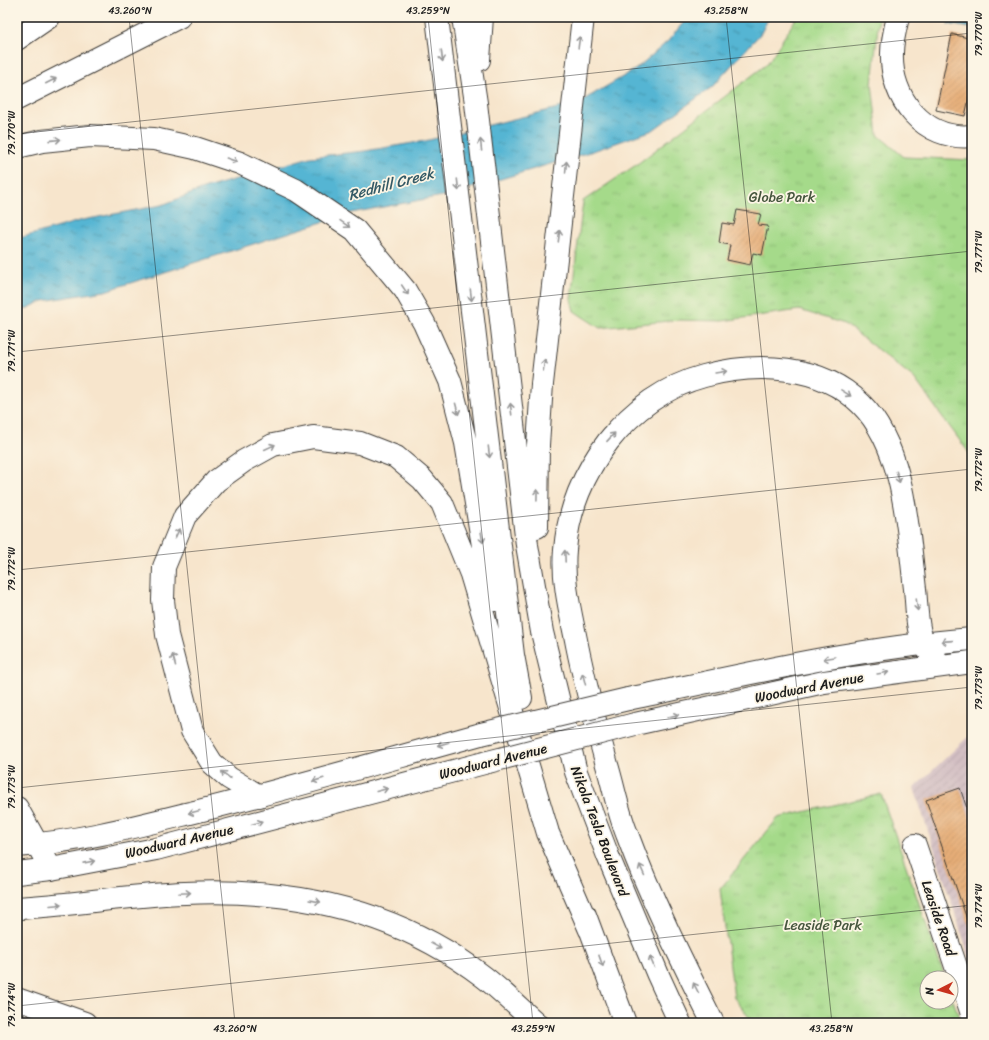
<svg xmlns="http://www.w3.org/2000/svg" width="989" height="1040" viewBox="0 0 989 1040" font-family="Sriracha,sans-serif">
<defs>
<pattern id="industrial-furrows" width="10" height="10" patternUnits="userSpaceOnUse"><rect width="10" height="10" fill="#d2bec2"/><path d="M-1 1l2-2M0 10L10 0M9 11l2-2" fill="none" stroke="#b4a3a6"/></pattern>
<pattern id="park-tufts" width="24" height="20" patternUnits="userSpaceOnUse"><rect width="24" height="20" fill="#a5da8a"/><path d="M3 7l-1-3M5 7V3M7 7l1-3M15 17l-1-3M17 17v-4M19 17l1-3" fill="none" stroke="#8dba76"/></pattern>
<pattern id="water-ripples" width="26" height="14" patternUnits="userSpaceOnUse"><rect width="26" height="14" fill="#55b5d3"/><path d="M2 4q2-2 4 0t4 0M15 11q2-2 4 0t4 0" fill="none" stroke="#4692aa"/></pattern>
<pattern id="building-hatch" width="6" height="6" patternUnits="userSpaceOnUse"><rect width="6" height="6" fill="#e6ad77"/><path d="M-1 1l2-2M0 6l6-6M5 7l2-2" fill="none" stroke="#c59466"/></pattern>
</defs>
<rect width="100%" height="100%" fill="#fcf5e5"/>
<filter id="ink" filterUnits="userSpaceOnUse"><feTurbulence type="fractalNoise" baseFrequency=".025" numOctaves="2"/><feDisplacementMap in="SourceGraphic" scale="8" xChannelSelector="R" yChannelSelector="G"/><feConvolveMatrix kernelMatrix="1 2 1 2 8 2 1 2 1" color-interpolation-filters="sRGB"/></filter>
<filter id="wash" filterUnits="userSpaceOnUse"><feTurbulence type="fractalNoise" baseFrequency=".012" numOctaves="4" result="noise"/><feDisplacementMap in="SourceGraphic" scale="16" xChannelSelector="R" yChannelSelector="G"/><feGaussianBlur stdDeviation="0.9" result="paint"/><feColorMatrix in="noise" values="0 0 0 0 0 0 0 0 0 0 0 0 0 0 0 0 0 1.4 0 .05"/><feComposite in="paint" operator="in"/></filter>
<g filter="url(#wash)">
<rect width="100%" height="100%" fill="#f7e5cc"/>
<path fill="url(#industrial-furrows)" d="M972,733V965L914,788Z"/>
<path fill="url(#park-tufts)" stroke="#607b53" d="M797,17H879L872,84L878,135L904,157L972,160V457L914,378L845,324L799,310L722,321L678,320L600,328L574,311L571,299L583,201L636,165L767,64Z
M881,794L945,978H927V1002H951V994L961,1023H753L734,997L720,889L778,818Z"/>
<path fill="url(#water-ripples)" stroke="#386878" d="M688,17H769L761,33L712,87L653,130L590,152L448,195L351,213L105,291L43,301L17,313V239L20,238L83,220L162,205L203,189L310,157L365,151L425,141L578,103L636,69L668,41Z
M950,17H972V28L948,24Z"/>
<g id="blocks">
<path fill="url(#building-hatch)" d="M952,34L972,39V85L965,116L936,110Z
M737,210L761,214L758,225L768,226L762,255L753,253L750,265L727,260L730,245L719,243L722,223L734,225Z
M960,788L972,823V927L970,928L926,800Z"/>
</g>
</g>
<g filter="url(#ink)">
<use href="#blocks" fill-opacity="0" stroke="#3d3a36" stroke-width="1"/>
<g fill="none" stroke-linecap="round" stroke-linejoin="round">
<g stroke="#3d3a36" stroke-width="24">
<path id="minor" d="M898,17C895,29 892,41 892,53C890,98 924,141 972,136
M915,845L972,1014
M17,999L85,1023"/>
</g>
<g stroke="#3d3a36" stroke-width="24">
<path id="major" d="M628,699C742,675 856,648 972,639
M635,724L824,682L972,662
M17,846C75,842 130,828 186,814C285,790 383,761 481,734
M17,873L51,869L156,849L488,762"/>
</g>
<g stroke="#3d3a36" stroke-width="24">
<path id="highway" d="M437,17L513,655L521,698
M463,17L476,103L527,545L542,632L576,772L608,856L658,975L680,1023
M17,39L49,17
M479,60L482,17
M17,99L179,17
M17,147L42,141L90,136L154,139L195,148L240,163L296,190L355,230L405,290L424,323L450,381L466,443L487,570L496,600
M537,527L538,445L542,384L583,17
M259,796L229,778L212,763L192,731L167,635L163,600L164,567L185,516L216,481L244,461L273,445L313,437L360,443L396,457L422,479L442,503L471,574L548,833L590,930
M17,808L51,869
M17,908C73,905 129,895 185,893C293,888 397,910 484,977C502,991 519,1008 536,1023
M585,915L625,1023
M713,1023C682,961 651,899 627,834C618,812 614,788 607,765C596,725 585,685 577,645C571,614 562,581 565,550C571,472 628,396 704,376C756,362 821,364 861,404C905,448 908,531 915,589C917,606 916,626 923,642C926,650 935,658 941,665"/>
</g>
<use href="#minor" stroke="#fff" stroke-width="22"/>
<use href="#major" stroke="#fff" stroke-width="22"/>
<use href="#highway" stroke="#fff" stroke-width="22"/>
<g stroke="#3d3a36" stroke-width="24" stroke-linecap="butt">
<path id="major-bridge" d="M481,734L628,699
M488,762L635,724"/>
</g>
<use href="#major-bridge" stroke="#fff" stroke-width="22"/>
</g>
<defs><path id="oneway-shaft" d="M-6 0H5M1.5-3L5.5 0L1.5 3" fill="none" stroke-width="1.6" stroke-linecap="round" stroke-linejoin="round"/></defs>
<g stroke="#999">
<use href="#oneway-shaft" transform="translate(579 42) rotate(-82)"/>
<use href="#oneway-shaft" transform="translate(442 56) rotate(83)"/>
<use href="#oneway-shaft" transform="translate(51 81) rotate(-27)"/>
<use href="#oneway-shaft" transform="translate(55 140) rotate(-6)"/>
<use href="#oneway-shaft" transform="translate(481 145) rotate(-96)"/>
<use href="#oneway-shaft" transform="translate(232 160) rotate(19)"/>
<use href="#oneway-shaft" transform="translate(566 167) rotate(-85)"/>
<use href="#oneway-shaft" transform="translate(458 185) rotate(83)"/>
<use href="#oneway-shaft" transform="translate(345 224) rotate(35)"/>
<use href="#oneway-shaft" transform="translate(559 236) rotate(-83)"/>
<use href="#oneway-shaft" transform="translate(405 290) rotate(56)"/>
<use href="#oneway-shaft" transform="translate(471 295) rotate(83)"/>
<use href="#oneway-shaft" transform="translate(544 365) rotate(-83)"/>
<use href="#oneway-shaft" transform="translate(721 372) rotate(-9)"/>
<use href="#oneway-shaft" transform="translate(846 393) rotate(32)"/>
<use href="#oneway-shaft" transform="translate(457 409) rotate(75)"/>
<use href="#oneway-shaft" transform="translate(511 409) rotate(-97)"/>
<use href="#oneway-shaft" transform="translate(611 437) rotate(-47)"/>
<use href="#oneway-shaft" transform="translate(270 447) rotate(-25)"/>
<use href="#oneway-shaft" transform="translate(489 452) rotate(83)"/>
<use href="#oneway-shaft" transform="translate(898 477) rotate(74)"/>
<use href="#oneway-shaft" transform="translate(537 495) rotate(-89)"/>
<use href="#oneway-shaft" transform="translate(177 534) rotate(-65)"/>
<use href="#oneway-shaft" transform="translate(482 537) rotate(80)"/>
<use href="#oneway-shaft" transform="translate(565 556) rotate(-92)"/>
<use href="#oneway-shaft" transform="translate(917 605) rotate(83)"/>
<use href="#oneway-shaft" transform="translate(947 641) rotate(176)"/>
<use href="#oneway-shaft" transform="translate(829 658) rotate(171)"/>
<use href="#oneway-shaft" transform="translate(174 660) rotate(-105)"/>
<use href="#oneway-shaft" transform="translate(883 673) rotate(-9)"/>
<use href="#oneway-shaft" transform="translate(584 679) rotate(-104)"/>
<use href="#oneway-shaft" transform="translate(673 716) rotate(-13)"/>
<use href="#oneway-shaft" transform="translate(443 744) rotate(164)"/>
<use href="#oneway-shaft" transform="translate(226 775) rotate(-142)"/>
<use href="#oneway-shaft" transform="translate(318 780) rotate(164)"/>
<use href="#oneway-shaft" transform="translate(382 790) rotate(-15)"/>
<use href="#oneway-shaft" transform="translate(194 812) rotate(166)"/>
<use href="#oneway-shaft" transform="translate(257 823) rotate(-15)"/>
<use href="#oneway-shaft" transform="translate(89 862) rotate(-11)"/>
<use href="#oneway-shaft" transform="translate(642 870) rotate(-114)"/>
<use href="#oneway-shaft" transform="translate(185 893) rotate(-3)"/>
<use href="#oneway-shaft" transform="translate(315 901) rotate(10)"/>
<use href="#oneway-shaft" transform="translate(56 905) rotate(-5)"/>
<use href="#oneway-shaft" transform="translate(436 946) rotate(29)"/>
<use href="#oneway-shaft" transform="translate(601 961) rotate(70)"/>
<use href="#oneway-shaft" transform="translate(652 962) rotate(-113)"/>
<use href="#oneway-shaft" transform="translate(696 988) rotate(-117)"/>
</g>
</g>
<path fill="none" stroke="#1c1c1c" stroke-width="1" stroke-opacity="0.45" d="M129,17L235,1023M428,17L533,1023M726,17L832,1023M17,134L972,33M17,352L972,251M17,570L972,469M17,788L972,687M17,1006L972,905"/>
<g text-anchor="middle" stroke-width="3.5" stroke-linejoin="round" paint-order="stroke">
<g font-size="14" fill="#45553d" stroke="#fcf5e5">
<text x="782" y="202">Globe Park</text>
<text x="823" y="930">Leaside Park</text>
</g>
<g font-size="14" fill="#1c1c1c" stroke="#fcf5e5">
<text transform="translate(809 687) rotate(-11)" y="5">Woodward Avenue</text>
<text transform="translate(493 761) rotate(-14)" y="5">Woodward Avenue</text>
<text transform="translate(600 831) rotate(69)" y="5">Nikola Tesla Boulevard</text>
<text transform="translate(179 841) rotate(-13)" y="5">Woodward Avenue</text>
<text transform="translate(939 918) rotate(71)" y="5">Leaside Road</text>
</g>
<g font-size="15" font-style="italic" fill="#335965" stroke="#fcf5e5">
<text transform="translate(391 184) rotate(-15)" y="5">Redhill Creek</text>
</g>
</g>
<rect width="989" height="1040" fill="none" stroke="#fcf5e5" stroke-width="44"/>
<g transform="translate(939 990) rotate(264)"><circle r="19" fill="#fcf5e5" stroke="#a29e95"/>
<path d="M0-3L7 15L0 10L-7 15Z" fill="#c8321e"/>
<text y="-6" font-size="11" font-weight="bold" text-anchor="middle" fill="#1c1c1c">N</text>
</g>
<rect x="22" y="22" width="945" height="996" fill="none" stroke="#1c1c1c" stroke-width="1.5"/>
<g font-size="10" text-anchor="middle" fill="#1c1c1c">
<text x="130" y="14">43.260°N</text>
<text x="428" y="14">43.259°N</text>
<text x="726" y="14">43.258°N</text>
<text transform="translate(978 34) rotate(-90)" y="4">79.770°W</text>
<text transform="translate(11 133) rotate(-90)" y="4">79.770°W</text>
<text transform="translate(978 252) rotate(-90)" y="4">79.771°W</text>
<text transform="translate(11 351) rotate(-90)" y="4">79.771°W</text>
<text transform="translate(978 470) rotate(-90)" y="4">79.772°W</text>
<text transform="translate(11 569) rotate(-90)" y="4">79.772°W</text>
<text transform="translate(978 688) rotate(-90)" y="4">79.773°W</text>
<text transform="translate(11 787) rotate(-90)" y="4">79.773°W</text>
<text transform="translate(978 906) rotate(-90)" y="4">79.774°W</text>
<text transform="translate(11 1005) rotate(-90)" y="4">79.774°W</text>
<text x="235" y="1032">43.260°N</text>
<text x="533" y="1032">43.259°N</text>
<text x="831" y="1032">43.258°N</text>
</g>
</svg>
